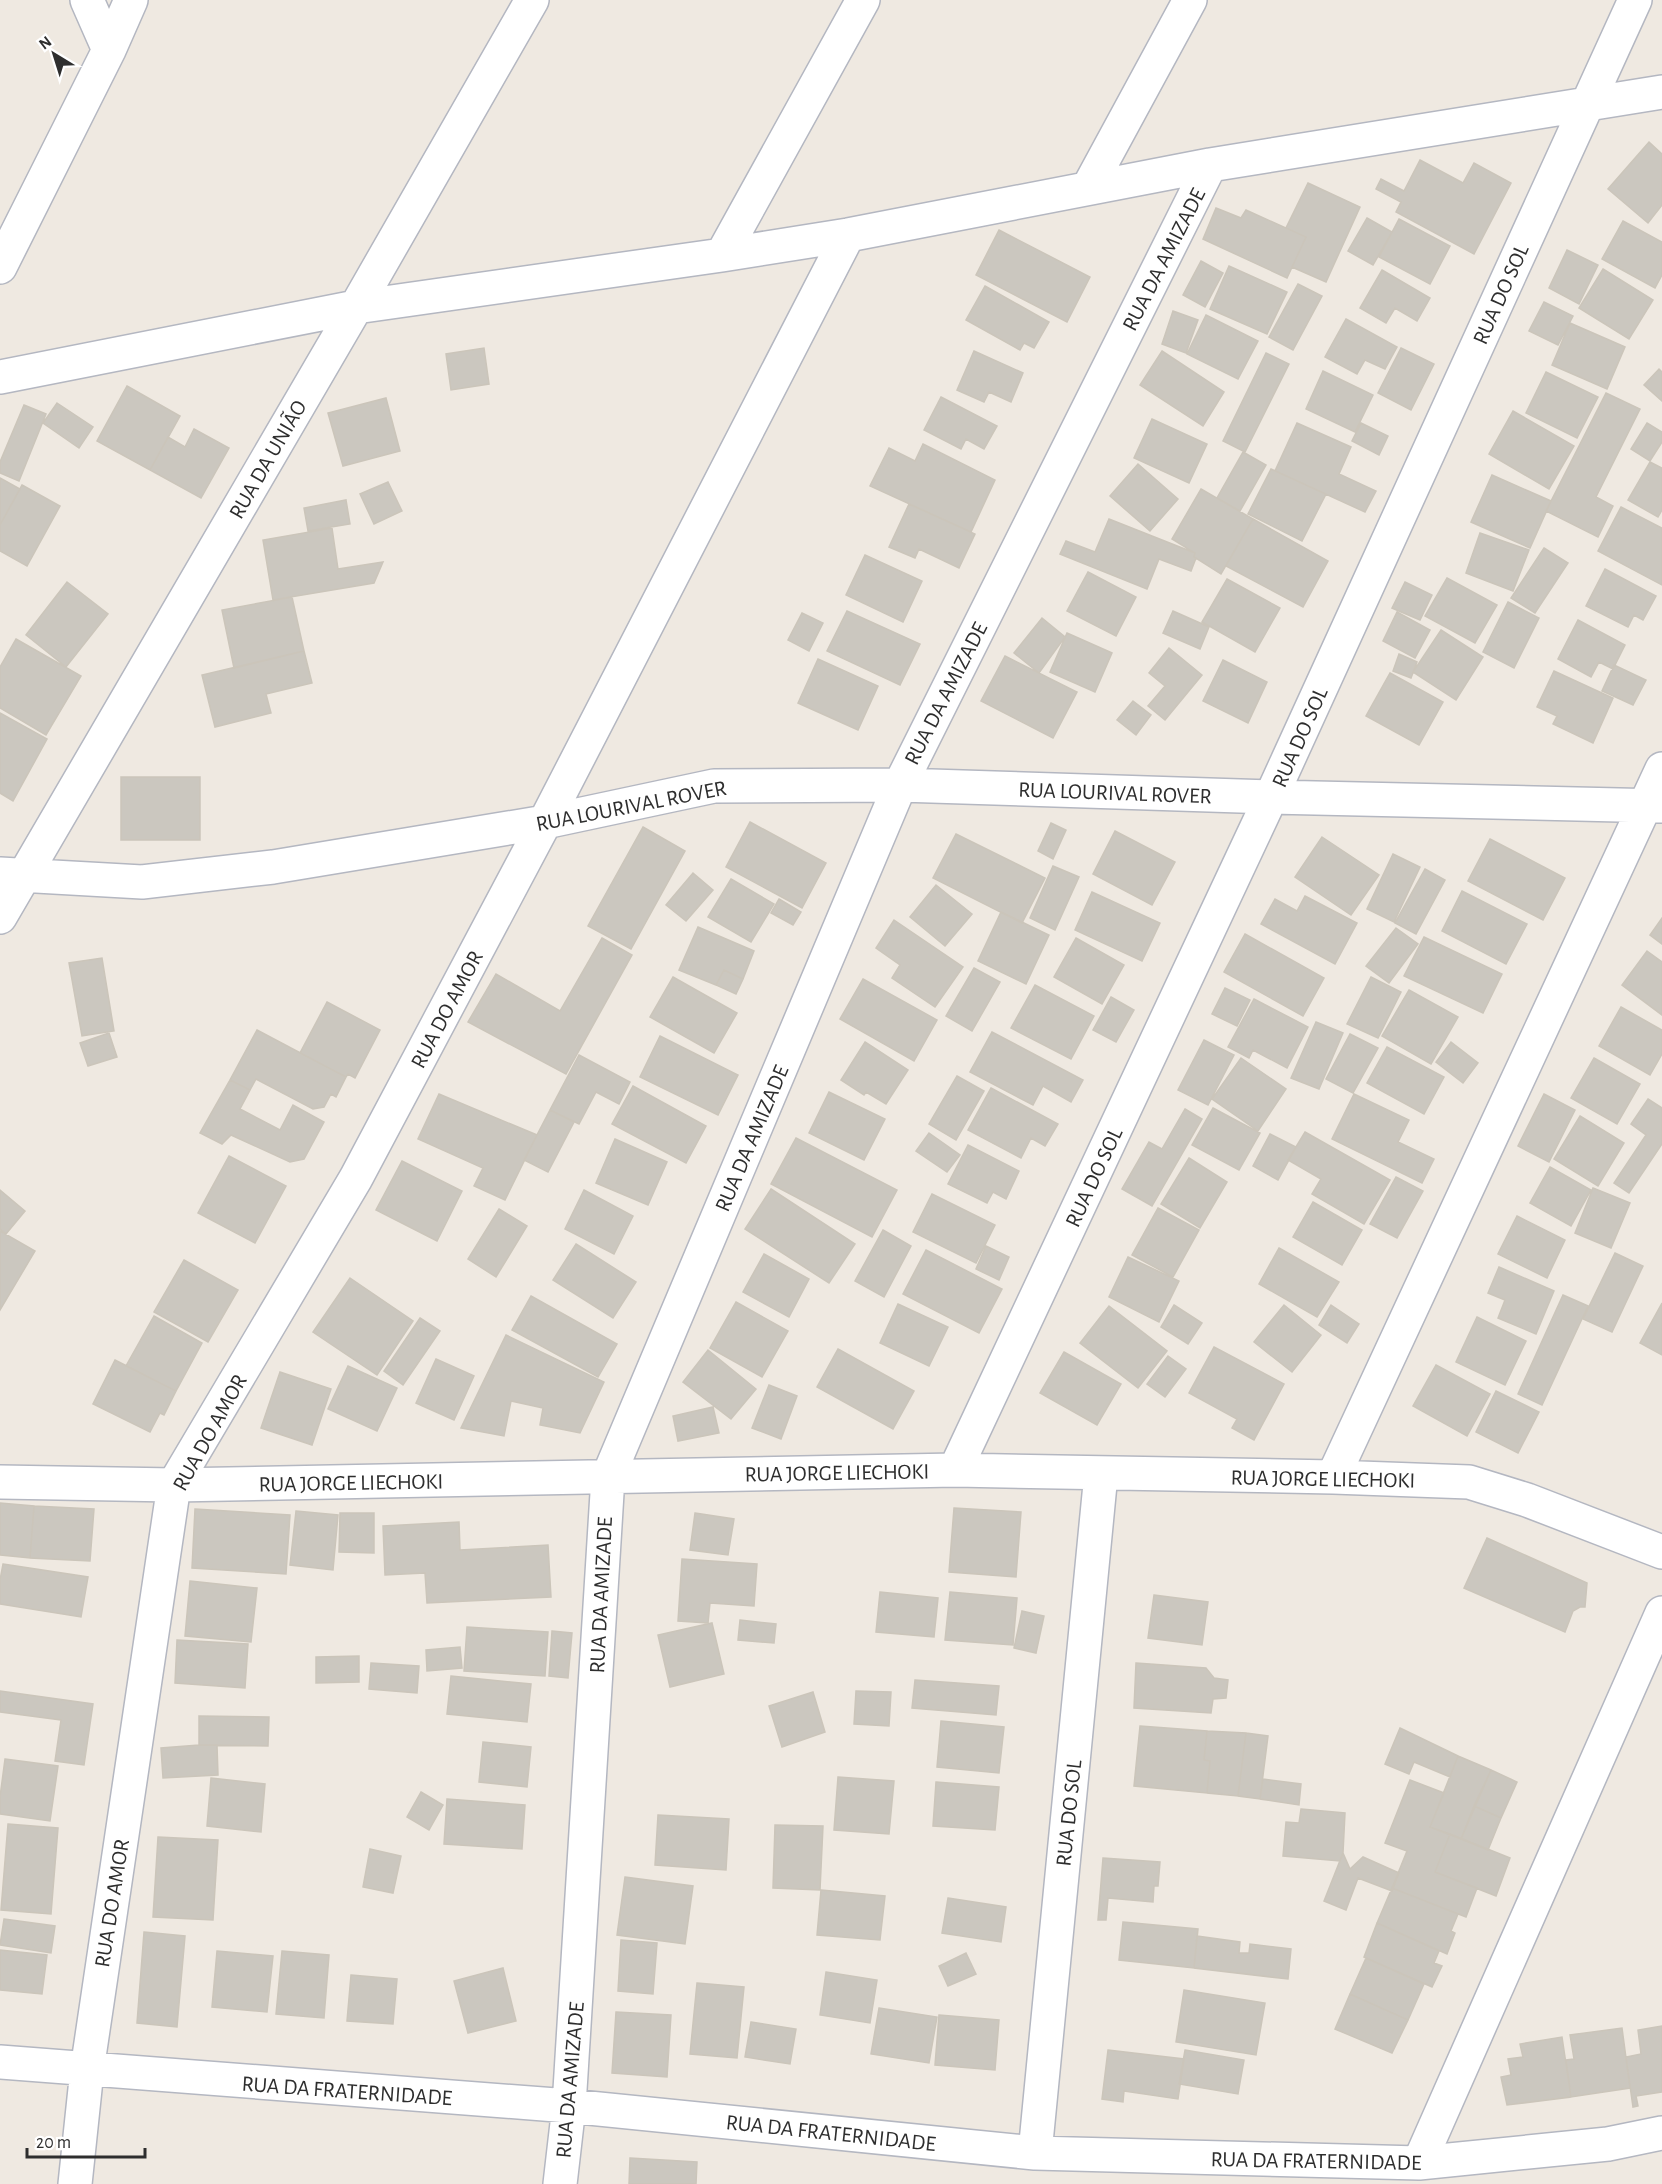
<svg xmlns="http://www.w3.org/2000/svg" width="1662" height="2184" viewBox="0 0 1662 2184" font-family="'Alegreya Sans',sans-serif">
<rect width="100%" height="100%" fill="#efe9e1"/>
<path fill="#cbc7bf" stroke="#cbc5ba" stroke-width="1.5" d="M1649,142L1662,154V205L1648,223L1608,189Z
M1420,160L1463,183L1474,163L1511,183L1474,254L1396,212L1401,202L1376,189L1381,179L1404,191Z
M1308,183L1360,207L1326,282L1292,267L1306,237L1286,228Z
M1216,208L1241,218L1246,210L1306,237L1287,278L1203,239Z
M1367,218L1392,232L1373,265L1348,251Z
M1399,219L1450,246L1430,284L1379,257Z
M1623,221L1662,242V275L1655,288L1602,259Z
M999,230L1090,277L1067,322L976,275Z
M1567,250L1598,265L1579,304L1549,288Z
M1201,261L1223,273L1205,307L1183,295Z
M1229,266L1287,292L1267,334L1210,309Z
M1603,269L1653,300L1629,339L1579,308Z
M1382,270L1430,298L1417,321L1395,308L1386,323L1360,308Z
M1298,284L1322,296L1293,350L1269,337Z
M985,286L1049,322L1034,348L1024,343L1020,350L966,320Z
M1544,302L1573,316L1558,345L1529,331Z
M1173,311L1198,320L1186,353L1162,344Z
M1206,315L1258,341L1238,379L1187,354Z
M1346,319L1397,347L1385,369L1365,360L1357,374L1325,357Z
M1570,323L1625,347L1607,389L1552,365Z
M484,348L489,384L451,390L446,354Z
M1401,348L1434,364L1411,410L1378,393Z
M974,351L1023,373L1011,402L989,392L984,402L957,390Z
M1162,351L1224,392L1203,426L1140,385Z
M1266,353L1289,364L1245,452L1223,441Z
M1659,369L1662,372V401L1644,385Z
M1323,371L1373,395L1355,432L1306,409Z
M1546,372L1598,397L1577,438L1526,413Z
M127,386L180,416L150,470L97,441Z
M1606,393L1640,409L1596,497L1613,506L1598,537L1546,511Z
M941,397L997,426L984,449L966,439L961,449L924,430Z
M386,398L400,451L343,466L328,413Z
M57,403L93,427L79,448L43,423Z
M24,405L46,414L19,481L0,473V462Z
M1513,411L1574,446L1549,489L1489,454Z
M1152,419L1207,444L1189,483L1134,458Z
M1297,423L1351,447L1339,474L1376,491L1365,512L1275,471Z
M1361,423L1388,436L1379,455L1352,441Z
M1647,423L1662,432V442L1650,461L1631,449Z
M194,429L229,448L201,498L150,470L168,437L185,447Z
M923,444L995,480L971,532L870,486L889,448L915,461Z
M1243,452L1266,465L1240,511L1217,498Z
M1650,462L1662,468V510L1658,517L1628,500Z
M1138,464L1178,499L1150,531L1110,496Z
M1271,469L1326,494L1302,541L1248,514Z
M1492,475L1551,501L1530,548L1471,522Z
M0,478L20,489L0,525Z
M388,482L402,511L374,524L360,494Z
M22,485L60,506L27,566L0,551V525Z
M1201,489L1253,519L1221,574L1194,557L1195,553L1172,539Z
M346,500L350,524L308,531L304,508Z
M909,504L975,534L959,568L919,549L915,558L889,547Z
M1621,507L1662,528V585L1598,551Z
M1109,519L1195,553L1194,557L1196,558L1191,571L1159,559L1147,589L1060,554L1066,541L1095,552Z
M1253,519L1328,561L1303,607L1226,566Z
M332,528L338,569L383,562L374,583L273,600L263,540Z
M1480,533L1529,550L1513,591L1466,573Z
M1544,548L1568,563L1535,613L1511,598Z
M865,555L922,581L903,622L846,595Z
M1605,569L1656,596L1643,620L1634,615L1628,627L1586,606Z
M1088,572L1136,597L1116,636L1067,611Z
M1447,578L1497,605L1475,643L1425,616Z
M1227,579L1280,608L1255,652L1202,622Z
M67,582L108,614L66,667L26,635Z
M1405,582L1432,595L1420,620L1392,608Z
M292,597L304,651L234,668L222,610Z
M1508,602L1539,618L1514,668L1483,652Z
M847,611L920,644L900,685L827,651Z
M1173,611L1209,627L1200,649L1163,633Z
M1397,612L1430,630L1415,658L1383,641Z
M802,613L823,623L809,651L788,640Z
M1042,618L1065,637L1039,673L1014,653Z
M1578,620L1625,645L1613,669L1599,662L1591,677L1558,659Z
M1441,630L1483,657L1456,700L1413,672Z
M1067,633L1112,653L1095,692L1050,672Z
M16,639L81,676L46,735L0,708V667Z
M1169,648L1202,675L1165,720L1148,706L1165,686L1149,673Z
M304,651L312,683L266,694L271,713L215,727L202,675Z
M1399,654L1417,662L1411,678L1393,671Z
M1005,656L1077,692L1053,738L981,701Z
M818,659L878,686L858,730L798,703Z
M1223,660L1267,682L1248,723L1203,701Z
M1614,665L1646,680L1633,705L1602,691Z
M1554,671L1613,698L1593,743L1553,724L1557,716L1537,707Z
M1390,673L1443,702L1419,745L1366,716Z
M1133,701L1151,715L1136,735L1117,720Z
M0,713L47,739L13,801L0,793Z
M121,777H200V840H121Z
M750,822L826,863L802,908L726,867Z
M1051,823L1066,830L1053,859L1038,851Z
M643,827L685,851L631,949L588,926Z
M1115,831L1175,862L1152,905L1093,874Z
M956,834L1045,878L1022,923L933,878Z
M1322,837L1379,875L1351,915L1295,877Z
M1490,839L1565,878L1543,920L1468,881Z
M1393,854L1420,867L1394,922L1367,909Z
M1053,866L1079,877L1055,930L1030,918Z
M1425,869L1445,880L1416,934L1395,923Z
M693,873L713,890L686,921L666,905Z
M731,879L774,904L751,942L708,917Z
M936,885L972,914L945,946L910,917Z
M1462,891L1527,924L1506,964L1442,931Z
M1092,892L1160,923L1142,961L1075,930Z
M1305,896L1357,923L1335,964L1261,924L1275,899L1297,911Z
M779,899L801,912L793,925L771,913Z
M1001,912L1049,935L1026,984L978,961Z
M1662,918V944L1650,935Z
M894,920L963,967L935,1007L892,978L900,965L876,948Z
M698,927L754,951L743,979L724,970L716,985L679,970Z
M1396,928L1418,944L1389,983L1366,966Z
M1245,934L1324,978L1303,1016L1224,972Z
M1424,937L1502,974L1483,1013L1404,976Z
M602,938L632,955L566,1074L468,1022L496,974L560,1011Z
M1076,938L1124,965L1102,1004L1054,977Z
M1647,951L1662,962V1015L1622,985Z
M102,958L114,1031L82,1036L69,963Z
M974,968L1000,982L972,1031L946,1016Z
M724,970L743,979L736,994L716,985Z
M673,977L737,1013L714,1053L650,1017Z
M1371,977L1401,992L1378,1038L1347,1024Z
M863,979L937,1020L914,1061L840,1019Z
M1035,985L1094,1016L1071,1059L1011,1028Z
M1225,988L1250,1000L1237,1026L1212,1014Z
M1409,990L1458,1017L1431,1064L1382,1036Z
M1111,997L1134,1010L1116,1042L1093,1030Z
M1254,999L1308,1027L1287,1068L1253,1050L1249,1058L1228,1047Z
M327,1002L380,1030L355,1078L348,1074L346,1077L300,1053Z
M1621,1007L1662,1030V1054L1650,1075L1599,1046Z
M1316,1022L1343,1033L1319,1089L1291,1078Z
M257,1030L346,1077L336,1097L331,1094L324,1107L313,1109L256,1079L250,1090L230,1080Z
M992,1032L1083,1080L1071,1102L1043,1086L1033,1105L970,1072Z
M109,1033L117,1057L88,1066L80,1043Z
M1350,1034L1378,1048L1353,1093L1326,1079Z
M660,1036L738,1075L718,1115L640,1077Z
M1204,1040L1234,1055L1208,1105L1178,1090Z
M865,1042L908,1070L886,1104L866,1092L864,1095L841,1080Z
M1451,1042L1478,1063L1463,1083L1436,1062Z
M1387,1047L1444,1077L1424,1114L1367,1083Z
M579,1055L630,1082L619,1104L596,1092L579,1124L550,1110Z
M1241,1058L1286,1089L1258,1131L1212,1099Z
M1594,1058L1640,1084L1617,1124L1571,1098Z
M957,1076L984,1091L956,1140L929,1124Z
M230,1080L250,1090L240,1109L280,1130L293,1105L324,1122L304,1159L290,1162L231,1135L222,1144L200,1133Z
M633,1086L706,1126L686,1163L612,1124Z
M991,1088L1058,1124L1045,1146L1031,1138L1021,1158L968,1130Z
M829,1092L885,1119L864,1160L809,1133Z
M439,1094L537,1135L505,1200L474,1186L483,1168L418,1139Z
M1354,1094L1409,1120L1398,1142L1434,1159L1422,1183L1332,1139Z
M1544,1094L1575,1110L1549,1162L1518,1146Z
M1648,1099L1662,1108V1144L1629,1193L1614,1183L1646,1135L1631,1124Z
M1213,1108L1260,1133L1239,1170L1192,1145Z
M1185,1109L1202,1119L1152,1206L1122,1189L1149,1142L1162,1149Z
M550,1110L574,1122L548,1172L524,1160Z
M1580,1116L1624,1143L1598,1186L1554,1159Z
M1305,1132L1390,1180L1364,1224L1312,1194L1321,1179L1288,1160Z
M929,1133L960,1155L947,1172L916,1151Z
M1270,1134L1296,1147L1278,1180L1253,1166Z
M796,1138L897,1190L872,1237L771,1184Z
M615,1139L667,1162L648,1205L596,1183Z
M968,1145L1019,1171L1006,1199L993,1192L987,1203L948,1184Z
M229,1156L286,1186L255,1243L198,1213Z
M1189,1158L1227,1182L1200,1228L1161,1204Z
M402,1161L462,1191L437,1241L376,1210Z
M1550,1167L1591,1190L1571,1226L1530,1203Z
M1396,1177L1423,1191L1397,1238L1370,1224Z
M1593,1188L1630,1203L1611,1248L1575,1233Z
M771,1189L855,1244L829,1283L745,1229Z
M0,1190L25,1211L6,1234L0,1229Z
M584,1190L633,1216L614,1254L565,1229Z
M932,1194L995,1225L976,1263L913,1232Z
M1313,1202L1362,1230L1342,1265L1293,1237Z
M1158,1208L1199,1230L1173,1277L1132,1255Z
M499,1209L527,1226L496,1277L468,1259Z
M1517,1216L1565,1240L1547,1278L1498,1254Z
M883,1230L911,1246L884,1297L855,1281Z
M0,1231L35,1251L0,1310Z
M576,1244L636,1282L613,1318L553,1280Z
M986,1246L1009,1257L999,1280L976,1269Z
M1279,1248L1339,1282L1317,1317L1259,1284Z
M926,1250L1002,1289L979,1333L903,1294Z
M1615,1253L1643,1266L1612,1332L1583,1319Z
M764,1254L809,1279L789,1317L743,1292Z
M1128,1257L1179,1281L1159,1322L1109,1297Z
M184,1260L238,1290L208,1342L154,1312Z
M1499,1267L1554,1291L1536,1334L1498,1318L1505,1300L1488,1293Z
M350,1278L413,1321L377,1375L313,1332Z
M1563,1295L1588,1306L1542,1405L1518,1394Z
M531,1296L617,1344L598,1377L512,1330Z
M736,1302L788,1331L762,1377L710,1348Z
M1662,1303V1355L1640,1343Z
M898,1304L948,1327L929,1366L880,1343Z
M1174,1305L1202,1323L1188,1344L1161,1327Z
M1284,1305L1321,1335L1292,1372L1254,1342Z
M1331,1305L1359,1324L1347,1343L1319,1325Z
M1109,1306L1167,1351L1138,1388L1080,1343Z
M154,1316L202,1343L176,1391L126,1366Z
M1477,1317L1526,1341L1505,1385L1456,1362Z
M420,1318L440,1331L403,1385L384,1371Z
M506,1335L604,1382L580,1433L540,1425L543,1408L511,1401L504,1436L461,1428Z
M1214,1347L1284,1384L1254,1440L1232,1428L1237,1419L1189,1393Z
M838,1349L914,1391L893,1429L817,1387Z
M708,1350L756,1389L731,1419L683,1382Z
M1064,1352L1121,1384L1097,1425L1040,1393Z
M1168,1356L1186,1369L1165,1397L1147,1384Z
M436,1359L474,1376L454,1420L416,1403Z
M115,1360L176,1391L164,1415L160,1413L150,1432L93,1404Z
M1436,1365L1490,1394L1467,1436L1413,1406Z
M348,1366L397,1388L377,1431L328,1409Z
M280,1372L331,1389L312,1445L261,1428Z
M769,1385L797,1396L781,1439L752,1428Z
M1496,1391L1539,1412L1518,1453L1476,1432Z
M713,1407L719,1433L678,1441L673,1416Z
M0,1503L34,1506L30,1558L0,1555Z
M34,1506L94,1509L90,1561L30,1558Z
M954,1508L1021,1512L1016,1577L949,1572Z
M195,1509L290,1515L286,1574L192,1568Z
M296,1511L338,1515L333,1570L290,1565Z
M340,1513H374V1553L339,1552Z
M695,1513L734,1519L728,1555L690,1550Z
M459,1522L460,1550L548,1545L551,1597L427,1603L425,1573L385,1575L383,1526Z
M1487,1538L1587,1583L1585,1607H1580L1573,1611L1565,1632L1464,1588Z
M682,1559L757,1564L754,1606L710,1603L708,1623L678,1621Z
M3,1564L88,1577L81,1617L0,1604V1580Z
M190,1581L257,1588L251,1642L185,1636Z
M880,1592L938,1598L934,1637L876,1632Z
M950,1592L1017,1598L1013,1645L945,1640Z
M1154,1595L1208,1602L1202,1645L1148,1638Z
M1022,1611L1044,1616L1036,1653L1014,1648Z
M740,1620L776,1624L774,1643L738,1640Z
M712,1623L724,1674L670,1687L658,1635Z
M467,1627L548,1632L545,1676L464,1671Z
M552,1631L572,1633L568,1678L549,1676Z
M177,1640L248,1644L245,1688L175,1683Z
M460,1647L462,1668L427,1671L426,1650Z
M359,1656V1682L316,1683V1657Z
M371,1663L419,1666L417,1693L369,1689Z
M1136,1663L1206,1668L1214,1678L1228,1680L1226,1698L1213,1699L1211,1713L1134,1708Z
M451,1676L531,1684L527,1722L447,1714Z
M915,1680L999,1686L996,1715L912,1708Z
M0,1691L93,1704L84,1765L55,1761L61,1720L0,1712Z
M856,1691L891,1692L889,1726L854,1724Z
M813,1692L825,1732L782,1747L769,1706Z
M199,1716L269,1717L268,1746L199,1745Z
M941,1721L1004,1727L999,1773L937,1767Z
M1140,1726L1207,1731L1204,1760L1210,1761L1207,1793L1134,1786Z
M1400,1728L1458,1756L1450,1777L1414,1762L1409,1774L1385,1764Z
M1207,1731L1246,1733L1238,1796L1207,1793L1210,1761L1204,1760Z
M1246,1733L1268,1736L1260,1799L1238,1796Z
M483,1742L531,1747L527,1787L479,1782Z
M199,1745H217L218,1775L163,1778L161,1748Z
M1458,1756L1491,1770L1461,1839L1430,1827Z
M5,1759L58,1766L50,1821L0,1814V1797Z
M1491,1770L1517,1782L1501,1818L1474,1806Z
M838,1777L894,1781L889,1834L834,1830Z
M211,1778L265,1784L261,1832L207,1826Z
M1263,1779L1301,1784L1299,1805L1260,1799Z
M1410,1780L1444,1793L1430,1827L1450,1834L1435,1872L1477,1888L1466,1917L1392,1888L1407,1851L1385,1843Z
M936,1782L999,1787L995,1830L933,1826Z
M421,1792L443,1805L429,1830L407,1817Z
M447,1799L525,1805L522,1849L444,1844Z
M1474,1806L1501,1818L1488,1850L1461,1839Z
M1301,1809L1345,1813L1343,1853L1340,1861L1283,1856L1286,1822L1299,1823Z
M658,1815L729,1819L726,1870L655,1865Z
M8,1824L58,1828L51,1914L1,1910Z
M775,1825L823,1826L820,1890L773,1888Z
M1450,1834L1510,1858L1496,1896L1435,1872Z
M158,1837L218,1840L213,1920L153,1917Z
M370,1849L401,1856L393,1893L363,1887Z
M1343,1853L1350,1869L1363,1857L1399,1873L1392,1891L1358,1878L1346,1910L1324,1901Z
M1103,1858L1160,1862L1158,1886H1154L1153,1902L1108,1898L1106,1920H1098Z
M625,1877L693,1886L685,1944L617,1935Z
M1392,1888L1458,1914L1451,1931L1455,1933L1447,1954L1377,1923Z
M821,1890L885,1896L880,1940L817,1935Z
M948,1898L1006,1907L1001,1942L942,1933Z
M4,1919L55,1926L51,1953L0,1945Z
M1123,1922L1198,1929L1194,1968L1119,1960Z
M1377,1923L1439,1951L1434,1963L1442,1966L1432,1987L1364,1957Z
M144,1932L185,1936L177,2027L137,2023Z
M1197,1936L1240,1942L1239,1953H1249L1250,1944L1291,1949L1288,1979L1194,1968Z
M621,1940L657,1943L653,1994L618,1991Z
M0,1950L47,1955L42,1994L0,1990Z
M217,1951L273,1956L267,2012L212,2007Z
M282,1951L329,1955L324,2018L276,2014Z
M966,1953L976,1974L948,1986L939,1966Z
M1366,1958L1424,1984L1408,2020L1350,1994Z
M503,1968L516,2021L468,2033L454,1981Z
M826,1972L877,1980L870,2023L820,2015Z
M351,1975L397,1979L393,2024L347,2021Z
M697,1983L744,1987L737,2058L690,2054Z
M1184,1990L1265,2003L1256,2055L1176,2042Z
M1350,1994L1408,2020L1392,2053L1335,2029Z
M879,2008L937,2017L929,2063L871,2054Z
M616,2012L671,2015L667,2077L612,2073Z
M939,2015L999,2020L995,2070L935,2065Z
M751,2022L796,2029L790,2064L745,2057Z
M1662,2026V2092L1636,2096L1638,2106L1633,2107L1626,2057L1641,2054L1638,2030Z
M1622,2028L1630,2088L1571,2097L1566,2060L1574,2059L1570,2035Z
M1562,2037L1571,2097L1507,2105L1501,2077L1511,2075L1508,2059L1523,2057L1520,2044Z
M1108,2050L1184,2059L1178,2099L1124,2091L1123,2102L1102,2099Z
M1185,2050L1244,2060L1238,2094L1179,2084Z
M630,2158L697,2162L696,2184H629Z"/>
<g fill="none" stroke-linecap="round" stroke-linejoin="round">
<g stroke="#b4b7c1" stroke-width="36">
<path id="minor" d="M87,0L109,50
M1088,188L1190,0
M722,255L863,0
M0,267L109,50L131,0
M0,377L356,307L722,255L848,235L1210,165L1662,92
M0,874L142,882L273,867L545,822L714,786L900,785L1271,797L1662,806
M0,917L356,307L532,0
M955,1470L1271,797L1635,0
M1333,1477L1662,769
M0,1482L174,1485L955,1470L1333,1477L1469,1482L1527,1500L1662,1552
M0,2062L569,2106L1035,2153L1419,2163L1608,2144L1662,2133
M1035,2153L1101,1474
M1419,2163L1662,1613
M75,2184L87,2070L174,1485L356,1178L545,822L848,235
M560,2184L569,2106L608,1477L900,785L1210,165"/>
</g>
<use href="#minor" stroke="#fff" stroke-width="33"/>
</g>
<g text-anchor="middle" stroke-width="6" stroke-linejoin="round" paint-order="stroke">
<g font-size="22" fill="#2e2e2e" stroke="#fff">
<text transform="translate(1163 259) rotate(-63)" y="8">RUA DA AMIZADE</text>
<text transform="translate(1500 294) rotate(-66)" y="8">RUA DO SOL</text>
<text transform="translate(267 459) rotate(-60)" y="8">RUA DA UNIÃO</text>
<text transform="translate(945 693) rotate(-63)" y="8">RUA DA AMIZADE</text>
<text transform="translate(1299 737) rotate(-66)" y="8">RUA DO SOL</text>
<text transform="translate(1115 792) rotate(2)" y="8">RUA LOURIVAL ROVER</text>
<text transform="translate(631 805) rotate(-11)" y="8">RUA LOURIVAL ROVER</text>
<text transform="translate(446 1009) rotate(-62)" y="8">RUA DO AMOR</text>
<text transform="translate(751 1138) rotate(-67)" y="8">RUA DA AMIZADE</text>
<text transform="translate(1093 1177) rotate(-65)" y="8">RUA DO SOL</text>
<text transform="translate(209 1432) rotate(-61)" y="8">RUA DO AMOR</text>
<text transform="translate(837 1472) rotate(-1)" y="8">RUA JORGE LIECHOKI</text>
<text transform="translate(1323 1478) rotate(1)" y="8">RUA JORGE LIECHOKI</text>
<text transform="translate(351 1482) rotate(-1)" y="8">RUA JORGE LIECHOKI</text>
<text transform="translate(600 1595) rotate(-87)" y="8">RUA DA AMIZADE</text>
<text transform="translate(1068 1813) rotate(-84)" y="8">RUA DO SOL</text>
<text transform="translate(111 1903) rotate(-81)" y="8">RUA DO AMOR</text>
<text transform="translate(569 2080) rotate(-85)" y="8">RUA DA AMIZADE</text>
<text transform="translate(347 2090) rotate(4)" y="8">RUA DA FRATERNIDADE</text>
<text transform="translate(831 2132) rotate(6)" y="8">RUA DA FRATERNIDADE</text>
<text transform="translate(1316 2160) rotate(1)" y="8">RUA DA FRATERNIDADE</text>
</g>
</g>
<g transform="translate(54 54) rotate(322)" stroke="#ffffff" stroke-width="4.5" paint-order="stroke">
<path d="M0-4.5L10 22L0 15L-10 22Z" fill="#2e2e2e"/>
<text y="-9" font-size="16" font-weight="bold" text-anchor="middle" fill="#2e2e2e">N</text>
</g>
<path d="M27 2148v9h118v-9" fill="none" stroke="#2e2e2e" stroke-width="3"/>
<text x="36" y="2148" font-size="18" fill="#2e2e2e" stroke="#ffffff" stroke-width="4.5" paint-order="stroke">20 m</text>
</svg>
